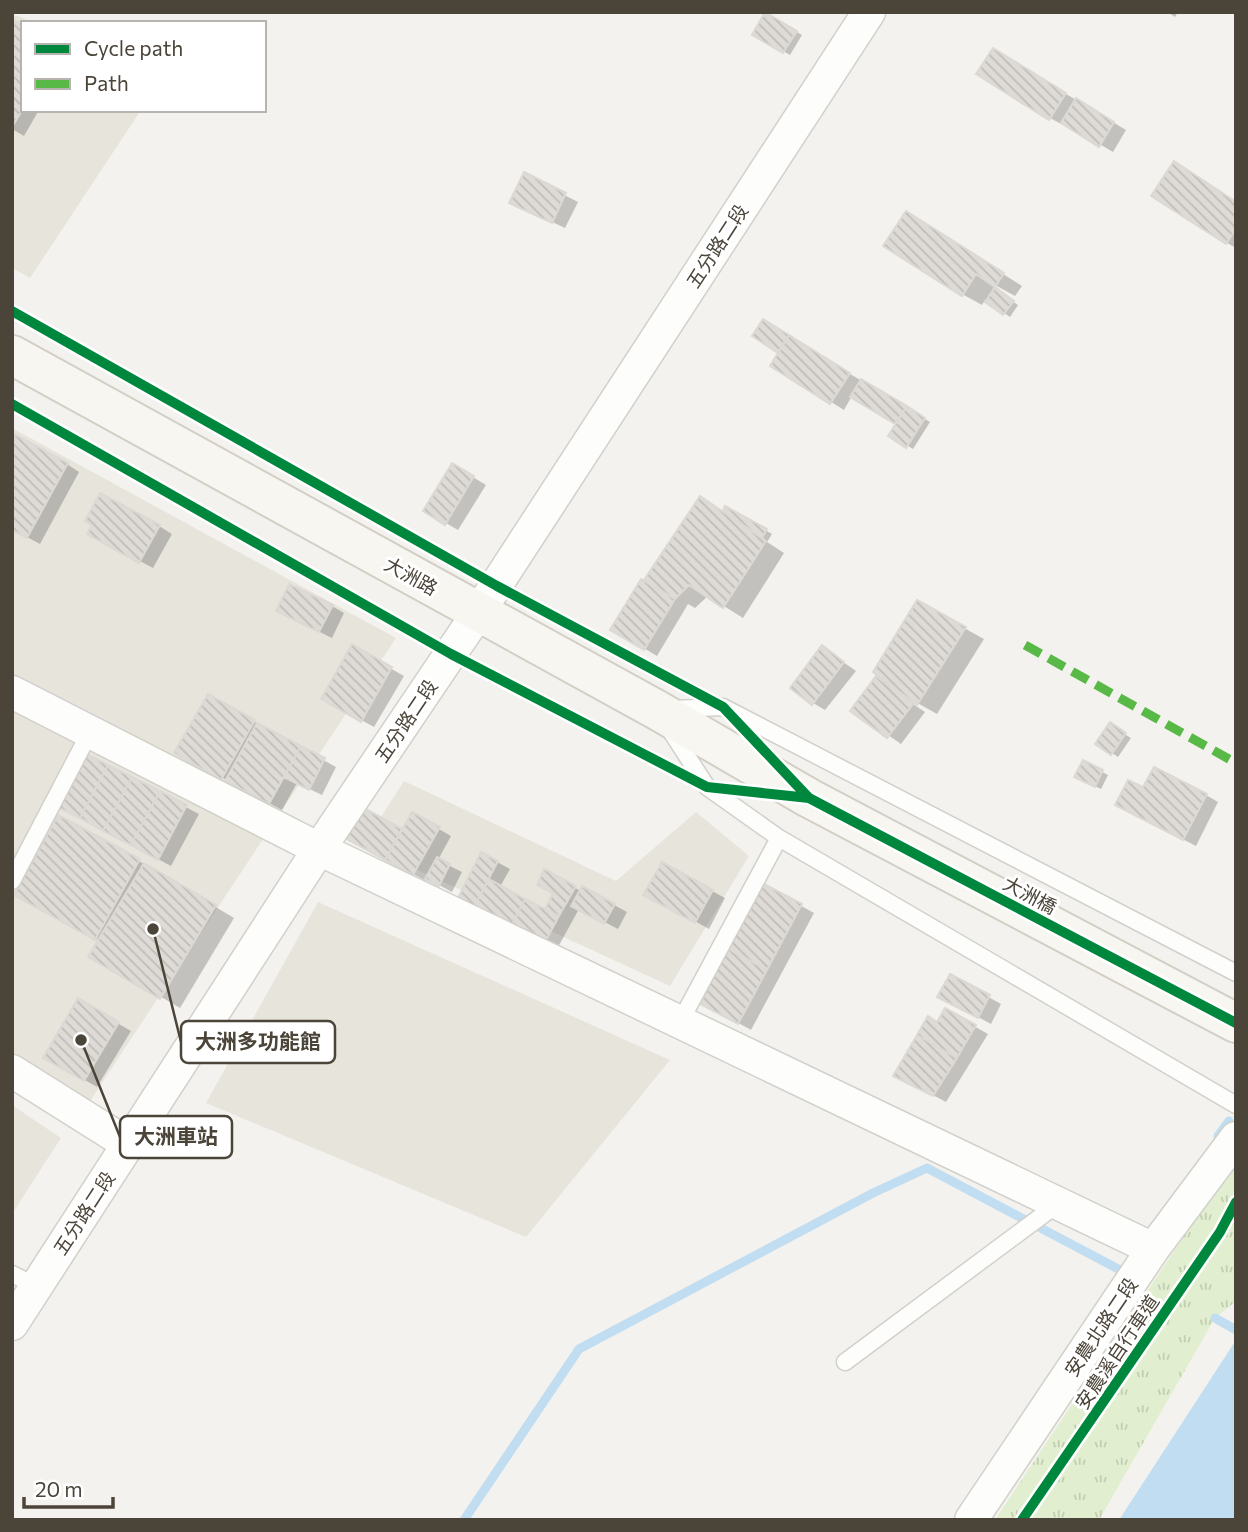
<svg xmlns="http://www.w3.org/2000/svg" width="1248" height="1532" viewBox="0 0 1248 1532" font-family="Commissioner,'Noto Sans TC',sans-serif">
<defs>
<pattern id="grass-tufts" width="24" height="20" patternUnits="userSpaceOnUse" patternTransform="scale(1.75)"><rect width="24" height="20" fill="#e1eecf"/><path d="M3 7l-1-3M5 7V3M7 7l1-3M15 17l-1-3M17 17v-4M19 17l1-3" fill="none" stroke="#c3cdb2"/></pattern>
<pattern id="building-back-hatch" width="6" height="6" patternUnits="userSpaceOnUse" patternTransform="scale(1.75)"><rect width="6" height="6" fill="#dedbd6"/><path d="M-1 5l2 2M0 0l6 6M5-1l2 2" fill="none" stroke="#c0bdb8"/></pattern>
</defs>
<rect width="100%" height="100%" fill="#f4f2ee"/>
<path fill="#e7e4dc" d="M15,15L36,23H23V110H141L30,278L12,268V20Z
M12,428L396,638L90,1101L12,1057Z
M404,781L616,881L696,812L749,856L670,986L363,845Z
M318,902L670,1060L526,1237L206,1103Z
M12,1105L61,1138L12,1214Z"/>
<path fill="url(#grass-tufts)" d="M1236,1158V1301L1215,1318L1099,1520H995Z"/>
<path fill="#c0ddf1" d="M1236,1340V1520H1119Z"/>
<path fill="#0003" d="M1167,12H1178L1175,17Z
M766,14L802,35L790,55L754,34Z
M12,21L23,27V110H39L24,136L12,129Z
M993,50L1126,130L1113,152L1064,123L1063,125L1050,118L978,74Z
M525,175L578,202L565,228L524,209Z
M1153,195L1236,203V248L1227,243Z
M925,224L1022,286L1015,296L995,285L993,288L1018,305L1010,317L985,300L982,305L962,294Z
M802,345L930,422L913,449L890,435L897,424L852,396L844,410L772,365Z
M67,464L79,472L40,544L12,529Z
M453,465L486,485L458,530L425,511Z
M701,498L724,512L726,508L772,534L767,542L784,553L743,618L708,596L695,608L688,604L657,656L612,629Z
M159,526L172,534L153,568L89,534Z
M917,602L984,639L937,714L912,700L910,702L925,712L901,744L852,710L876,679L896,690L897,688Z
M332,606L344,613L332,638L291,618Z
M353,647L404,676L374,727L323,699Z
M823,648L856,671L825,710L813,703Z
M209,697L336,767L322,795L297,783L282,810L177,753Z
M1110,725L1131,738L1118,757L1112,753Z
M87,756L199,814L171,866L74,814Z
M1084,762L1108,775L1101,789L1082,780Z
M1144,790L1206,795L1218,802L1196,846L1130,812Z
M363,810L403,832L413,814L451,836L438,860L462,872L452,892L428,879L426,881L359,845Z
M139,861L234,918L180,1008L91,956L100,941L16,895Z
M497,862L510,869L500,887L546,911L555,893L545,872L581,891L583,888L627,912L618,929L579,909L557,949L472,905Z
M662,864L725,898L709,929L646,894Z
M763,885L814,913L751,1030L699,1001Z
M951,976L1001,1004L991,1024L952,1003Z
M78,1000L131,1031L97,1087L45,1057Z
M946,1010L988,1034L946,1102L908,1082Z"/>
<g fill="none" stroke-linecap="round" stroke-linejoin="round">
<path stroke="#c0ddf1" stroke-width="9" d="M1218,1136L1229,1121
M1215,1318L1236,1330
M464,1520L579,1349L873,1193L927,1168L1122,1271"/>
</g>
<path fill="url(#building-back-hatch)" stroke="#dcd9d4" stroke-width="2" d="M765,12L797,31L783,53L752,35Z
M12,19L23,25V79L12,73Z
M993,48L1066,93L1049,120L976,74Z
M12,73L23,79V109L12,127Z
M1076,98L1114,122L1099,147L1061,123Z
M1174,161L1236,202V229L1226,244L1151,196Z
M524,172L566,193L552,223L509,203Z
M906,211L1004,273L995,287L976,274L962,296L883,246Z
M995,287L1014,301L1003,315L985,302Z
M763,319L789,335L778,353L752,336Z
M789,335L850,373L830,404L770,366Z
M861,379L907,406L895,424L850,397Z
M907,406L925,418L906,448L888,436Z
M12,433L68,463L27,538L12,530Z
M452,463L474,476L445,525L423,511Z
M100,493L160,525L139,563L87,534L92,525L85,521Z
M700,496L766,541L723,608L689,585L675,599L644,580Z
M725,506L767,529L762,538L723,511Z
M641,579L675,599L644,650L610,630Z
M289,584L333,605L319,632L276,611Z
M917,600L966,627L917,705L873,672Z
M352,644L392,667L361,722L321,699Z
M822,645L844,662L812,705L790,688Z
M876,676L913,704L887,738L850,711Z
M208,694L255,720L221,780L174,753Z
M1110,722L1126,733L1111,755L1095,744Z
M257,723L301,746L269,804L225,781Z
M301,746L325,758L309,790L284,777Z
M86,754L108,765L80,818L59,808Z
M1083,760L1103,770L1095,787L1074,777Z
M108,765L132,777L103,831L80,818Z
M1154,767L1207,794L1183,840L1115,805L1128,780L1143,787Z
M132,777L160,791L131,845L103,831Z
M160,791L187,805L158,860L131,845Z
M362,807L402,829L385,860L345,838Z
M412,812L440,827L413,875L385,860Z
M58,815L140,859L95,940L14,895Z
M481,852L498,861L474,907L458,898Z
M437,857L450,864L439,886L425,879Z
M662,862L713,890L695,923L643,895Z
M144,863L216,905L160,999L88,957Z
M544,869L576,886L559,916L545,909L553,893L537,885Z
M489,879L525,899L511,927L474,907Z
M762,883L802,904L767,970L727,948Z
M582,886L615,904L604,924L571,906Z
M525,899L559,916L544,944L511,927Z
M727,948L767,970L738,1024L697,1002Z
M950,974L990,995L978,1018L937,997Z
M78,998L119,1022L84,1081L43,1058Z
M945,1008L976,1025L957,1058L917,1035L928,1016L937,1022Z
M917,1035L957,1058L933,1096L893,1076Z"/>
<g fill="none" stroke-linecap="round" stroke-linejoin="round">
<g stroke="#d2d0cb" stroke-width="19">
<path id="lane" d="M673,709L723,707L1236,973
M670,730L707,787L779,838L1236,1105
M12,881L90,732
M680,1022L779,838
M12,1274L36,1286
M845,1362L1059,1203"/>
</g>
<g stroke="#d2d0cb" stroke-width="35">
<path id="street" d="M12,692L319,849L1153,1249
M12,1071L128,1144
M12,1324L319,849L478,613L869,12
M971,1520L1153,1249L1236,1138"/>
</g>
<g stroke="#d3cfc5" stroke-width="42">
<path id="secondary" d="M12,355L657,710L809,798L1236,1023"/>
</g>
<use href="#lane" stroke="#fdfdfc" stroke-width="16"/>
<use href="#street" stroke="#fdfdfc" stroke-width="32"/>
<use href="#secondary" stroke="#f7f6f1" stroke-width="38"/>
<path stroke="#58b947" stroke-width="9" stroke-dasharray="18 9" stroke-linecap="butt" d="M1025,645L1236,763"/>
<g stroke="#fff" stroke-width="15">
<path id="cycleway" d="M12,311L497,586L723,707L809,798L1236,1023
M12,404L451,654L707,787L809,798
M1022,1520L1220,1232L1236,1202"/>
</g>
<use href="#cycleway" stroke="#00873e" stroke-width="10"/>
</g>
<g text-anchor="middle" stroke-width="6" stroke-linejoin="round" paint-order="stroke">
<g font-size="19" fill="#4b4439" stroke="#fff">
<text transform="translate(717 246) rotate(-57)" y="7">五分路二段</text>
<text transform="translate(411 576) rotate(29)" y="7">大洲路</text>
<text transform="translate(406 721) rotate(-56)" y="7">五分路二段</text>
<text transform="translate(1030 895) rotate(28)" y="7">大洲橋</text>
<text transform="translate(84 1213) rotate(-57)" y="7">五分路二段</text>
<text transform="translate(1101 1327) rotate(-56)" y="7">安農北路二段</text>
<text transform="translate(1117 1352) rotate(-56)" y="7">安農溪自行車道</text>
</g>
</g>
<path fill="none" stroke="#4b4439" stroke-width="2.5" d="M153 929L181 1042M81 1040L120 1137"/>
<g fill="#4b4439" stroke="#fff" stroke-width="2.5">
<circle cx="153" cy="929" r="7"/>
<circle cx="81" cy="1040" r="7"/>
</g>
<g fill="#fff" stroke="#4b4439" stroke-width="2.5">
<rect x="181" y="1021" width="154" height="42" rx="7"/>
<rect x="120" y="1116" width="112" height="42" rx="7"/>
</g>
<g font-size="21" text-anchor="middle" font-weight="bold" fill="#4b4439">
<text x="258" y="1049">大洲多功能館</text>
<text x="176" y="1144">大洲車站</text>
</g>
<rect width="1248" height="1532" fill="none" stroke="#4b4439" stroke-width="28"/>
<rect x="21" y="21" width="245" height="91" fill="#ffffff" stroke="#b7b4b0" stroke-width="2"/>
<rect x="35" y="44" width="35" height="10" fill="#00873e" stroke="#b7b4b0" stroke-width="2"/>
<text x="84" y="56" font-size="21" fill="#4b4439">Cycle path</text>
<rect x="35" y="79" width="35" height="10" fill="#58b947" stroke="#b7b4b0" stroke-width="2"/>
<text x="84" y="91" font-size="21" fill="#4b4439">Path</text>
<path d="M24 1497v10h89v-10" fill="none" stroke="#4b4439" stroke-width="3.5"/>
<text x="35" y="1497" font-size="21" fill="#4b4439" stroke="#ffffff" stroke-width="5" paint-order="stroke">20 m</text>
</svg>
